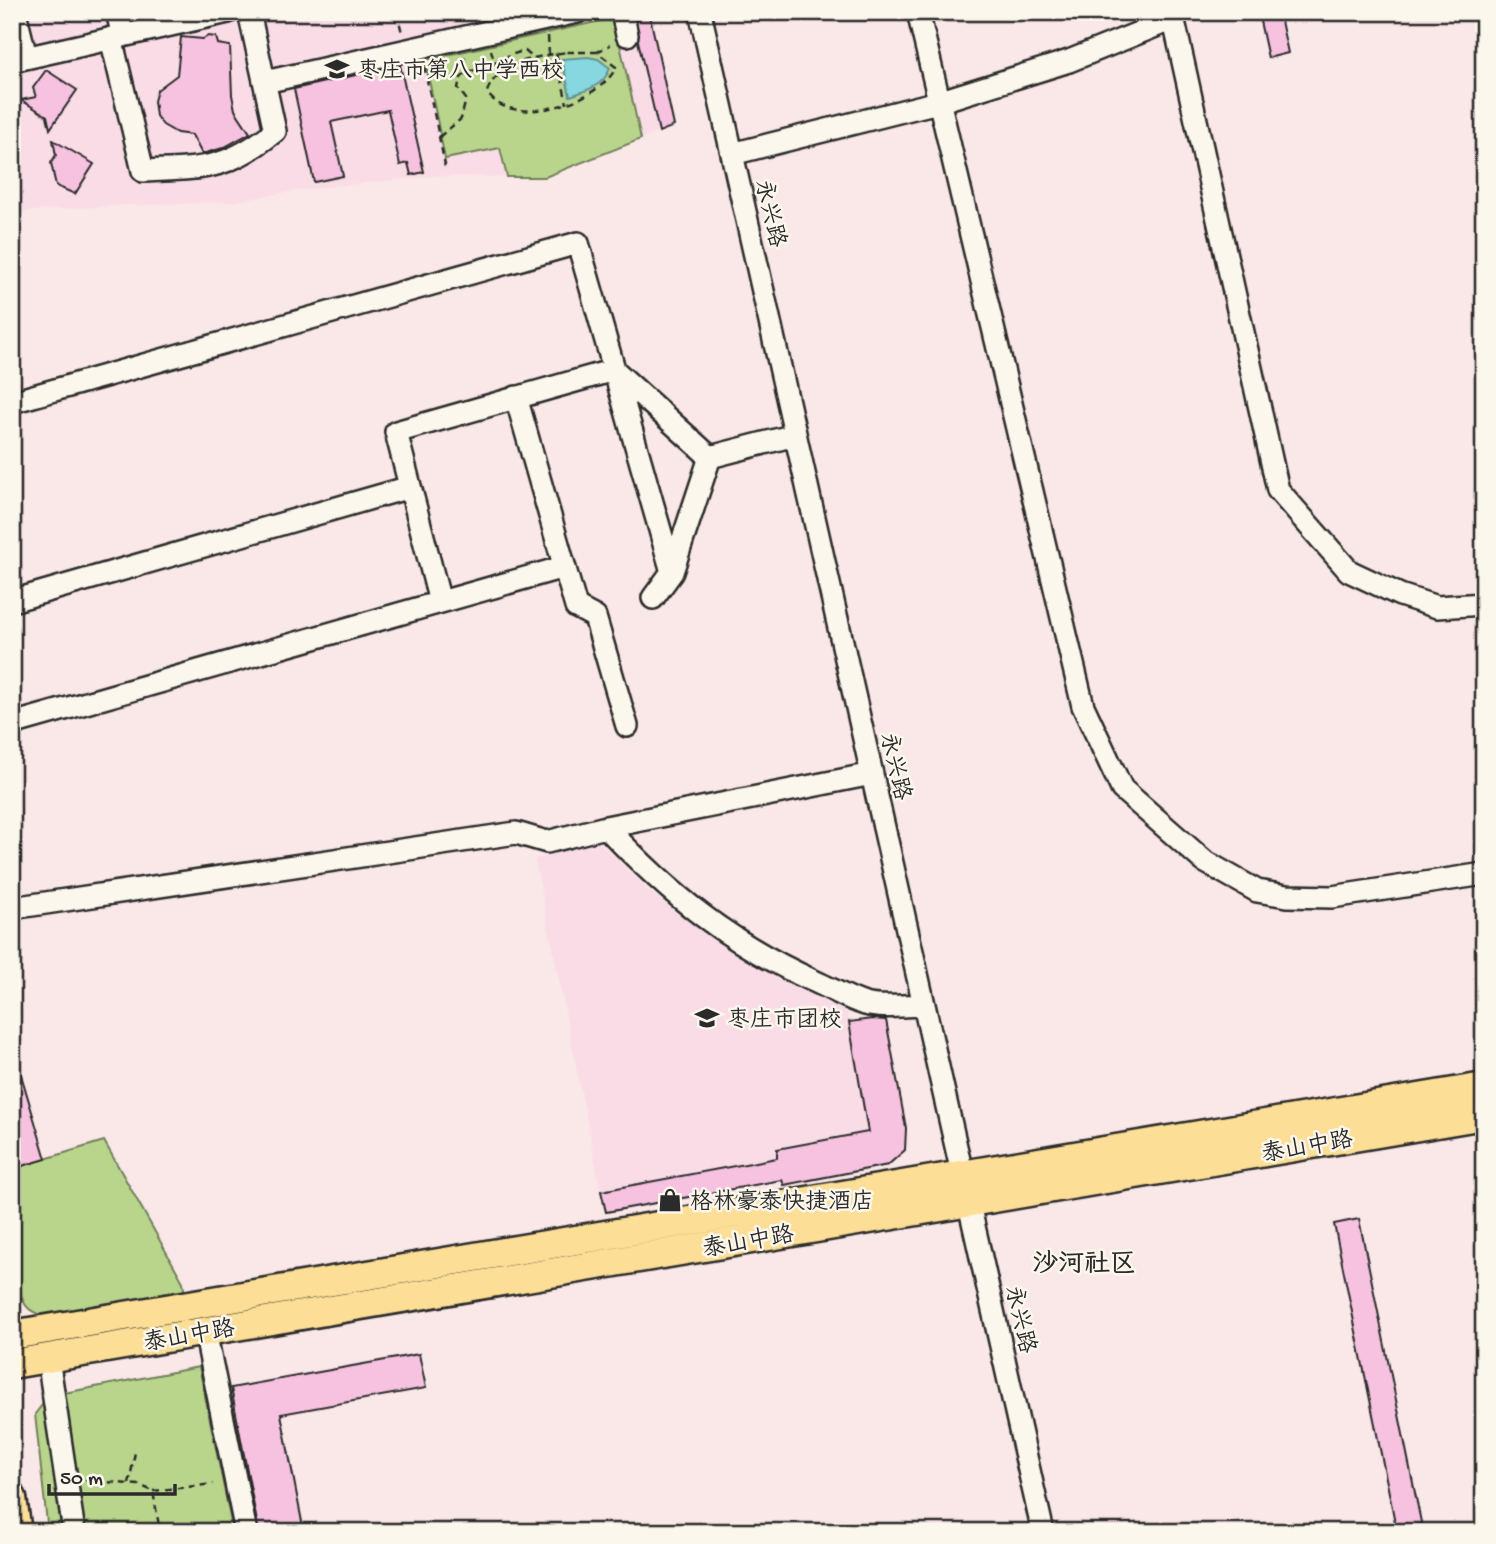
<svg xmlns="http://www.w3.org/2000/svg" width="1496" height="1544" viewBox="0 0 1496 1544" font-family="'Gochi Hand','LXGW WenKai TC',sans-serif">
<rect width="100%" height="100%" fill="#fae7e8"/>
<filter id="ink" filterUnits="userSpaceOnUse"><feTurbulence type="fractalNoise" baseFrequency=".0143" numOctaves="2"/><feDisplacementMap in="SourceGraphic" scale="14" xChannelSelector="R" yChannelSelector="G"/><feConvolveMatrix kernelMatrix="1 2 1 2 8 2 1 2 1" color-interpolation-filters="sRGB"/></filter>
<g filter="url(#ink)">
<path fill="#f9dce6" d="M12,12H649L674,126L545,177L433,176L298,190L232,202L127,205L12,212Z
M599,842L650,892L731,952L847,1013L868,1132L777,1149V1159L601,1191L535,859Z"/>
<path fill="#b9d58c" stroke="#72805c" stroke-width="2" d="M614,18L641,139L545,177H507L500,148L445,159L425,60Z
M104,1141L183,1282L185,1296L53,1317C43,1315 31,1314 25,1304C5,1268 12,1209 12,1169Z
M199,1367L233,1532H48L35,1414L49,1396Z"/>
<path fill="#86d7df" stroke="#629297" stroke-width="2" d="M588,57L598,59L610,68C604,86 586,91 570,96L562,59Z"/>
<path fill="#f6c2e0" stroke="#2b2b2b" stroke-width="2" d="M649,12L674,126L659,132L638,41L636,14Z
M1258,12H1279L1288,53L1268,58Z
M208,36L216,37L218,44L230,46L232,95L235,110L250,133L223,148L202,154L192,135L177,133L163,125L156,116L154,101L157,90L177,75L181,37L203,39Z
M400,65L424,172L411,175L408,163L400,165L388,110L331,122L343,176L314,182L294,89Z
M46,70L77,90L50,129L47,116L21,100L36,97L33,88Z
M53,140L94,164L75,194L56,186L51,163L56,155Z
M872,1019L886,1020L906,1128L905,1150L888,1165L784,1185L782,1180L606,1212L601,1191L777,1158V1149L868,1132L849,1022Z
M12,1058H16L46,1159L12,1169Z
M1359,1219L1423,1532H1397L1334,1224Z
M419,1354L426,1388L281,1414L304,1532H259L231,1388Z"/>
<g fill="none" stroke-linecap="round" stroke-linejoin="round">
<g stroke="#2b2b2b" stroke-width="26">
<path id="minor" d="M15,12L26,57
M117,12L123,36
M622,12L627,35
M700,12L1043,1532
M918,12L1083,706L1122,789L1204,861L1257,891L1287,896L1332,897L1484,874
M1172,12L1278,490L1349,571L1400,595L1437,607L1484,604
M111,38L143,171C203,168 226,171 275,131L249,12
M12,61L228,12
M265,82L577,12
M732,154L938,102L1069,61L1173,19
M516,397L576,607L595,617L627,726
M12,402L578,243L672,572
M710,457L795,435
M653,598L672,572L710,457
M12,601L410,487
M440,602L396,432L614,370L710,457
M12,724L564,567
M872,774L606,827C671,896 729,943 816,982C832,989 848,999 865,1004C882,1009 906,1005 924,1005
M12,908L516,833L547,842L606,827
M205,1331L246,1532
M48,1358L74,1532"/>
</g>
<g stroke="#2b2b2b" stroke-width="33">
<path id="major" d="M12,1335L1484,1087
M12,1364L1484,1115
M12,1498L17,1532"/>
</g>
<path stroke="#2b2b2b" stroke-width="2.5" stroke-dasharray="7 5" stroke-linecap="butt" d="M397,12L402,33
M548,36L549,54
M491,50L495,64
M567,52H597L616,67C601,103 508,130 487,92C497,62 539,56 567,52Z
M597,52L610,45
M556,53L567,104
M464,57L468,71
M424,66L445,165L441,166
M439,137L461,119L466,99L458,88L460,79L468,71C490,71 504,54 525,51L532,57
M85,1480L139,1485L153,1491L160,1532
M129,1484L135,1452
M153,1491L213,1484"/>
<use href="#minor" stroke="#fbf7ec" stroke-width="21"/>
<use href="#major" stroke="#fdde96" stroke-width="28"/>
</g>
</g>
<defs>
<g id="school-bare" transform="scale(1.89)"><path d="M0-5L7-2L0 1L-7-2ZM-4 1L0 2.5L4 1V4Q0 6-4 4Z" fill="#2b2b2b" stroke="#fbf7ec" stroke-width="2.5" paint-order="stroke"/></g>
<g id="shop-bare" transform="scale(1.89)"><path d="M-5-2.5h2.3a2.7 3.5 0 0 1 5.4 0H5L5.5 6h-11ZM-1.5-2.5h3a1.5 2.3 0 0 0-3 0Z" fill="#2b2b2b" stroke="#fbf7ec" stroke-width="2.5" paint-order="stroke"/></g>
</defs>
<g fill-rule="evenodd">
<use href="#school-bare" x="337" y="69"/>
<use href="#school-bare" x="707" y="1018"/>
<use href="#shop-bare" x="670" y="1200"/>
</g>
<g text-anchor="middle" stroke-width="5" stroke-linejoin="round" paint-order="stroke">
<g font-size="23" fill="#2b2b2b" stroke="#fbf7ec" text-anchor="start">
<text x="357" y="77">枣庄市第八中学西校</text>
<text x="727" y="1026">枣庄市团校</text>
<text x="690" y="1208">格林豪泰快捷酒店</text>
</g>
<g font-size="23" fill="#2b2b2b" stroke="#fbf7ec">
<text transform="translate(772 213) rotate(77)" y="8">永兴路</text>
<text transform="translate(897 766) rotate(77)" y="8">永兴路</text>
<text transform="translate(1307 1145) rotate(-10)" y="8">泰山中路</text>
<text transform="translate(748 1240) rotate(-10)" y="8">泰山中路</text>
<text transform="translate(1022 1319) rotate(77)" y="8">永兴路</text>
<text transform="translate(189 1334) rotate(-10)" y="8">泰山中路</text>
</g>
<g font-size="26" font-weight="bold" fill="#2b2b2b" stroke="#fbf7ec">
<text x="1084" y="1271">沙河社区</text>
</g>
</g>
<rect width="1496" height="1544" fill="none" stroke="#fbf7ec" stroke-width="42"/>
<rect x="21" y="21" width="1454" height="1502" fill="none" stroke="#2b2b2b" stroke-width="2.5" filter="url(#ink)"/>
<path d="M49 1484v10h126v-10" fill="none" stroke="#2b2b2b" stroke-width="3.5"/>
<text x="60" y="1484" font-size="21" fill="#2b2b2b" stroke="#fbf7ec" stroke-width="5" paint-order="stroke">50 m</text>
</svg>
